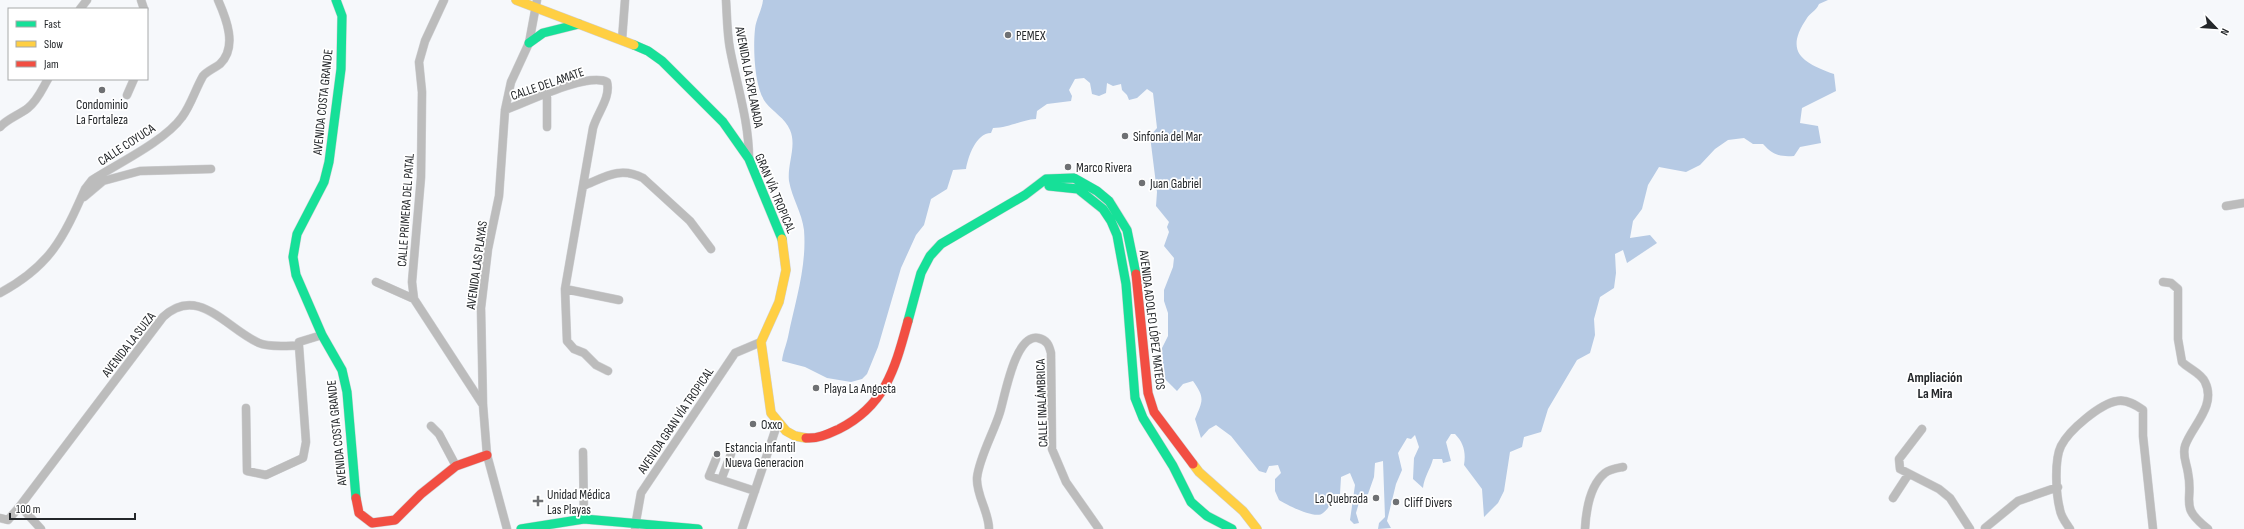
<svg xmlns="http://www.w3.org/2000/svg" width="2244" height="529" viewBox="0 0 2244 529" font-family="'Sofia Sans Condensed',sans-serif">
<rect width="100%" height="100%" fill="#f6f8fb"/>
<path fill="#b6cae4" d="M763,0H1828L1819,4C1816,11 1810,13 1807,18C1783,53 1804,63 1834,74L1836,91L1802,108L1800,123L1818,126L1821,143L1800,147L1794,156C1780,157 1773,155 1763,144H1753L1744,138L1728,140L1715,149L1700,165L1686,172L1659,167L1648,185L1642,209L1633,221L1630,238L1650,235L1657,243L1627,263L1623,250L1615,254L1616,273L1614,288L1600,297L1594,319L1595,335L1590,353L1577,360L1548,409L1541,432L1524,437L1522,447L1510,452L1504,491L1498,503L1484,517L1482,489L1464,465C1466,453 1464,443 1455,434H1451L1446,442L1451,461L1443,463L1442,459H1433C1430,470 1424,477 1423,488L1413,479L1414,458L1419,447L1415,435L1411,439L1407,438L1398,453L1402,470L1396,484L1387,521L1391,528L1378,529L1379,523L1385,517L1383,461L1375,463L1374,477L1368,494L1360,499L1356,513L1359,523L1354,524L1350,520L1355,485L1350,473L1341,477L1340,494H1335C1331,501 1330,508 1323,513C1316,520 1287,505 1279,500L1275,491V479L1281,473L1278,465L1269,466L1266,473L1259,471L1231,436L1216,425L1209,429L1201,438L1195,419C1203,400 1205,398 1193,381L1183,384L1177,391L1164,378L1162,348L1168,336V313L1164,301V290L1173,267L1174,258L1164,246L1169,232L1167,227L1169,222L1156,206L1157,192L1150,136L1157,128L1153,93L1147,89L1137,98L1129,100L1127,95L1122,90L1121,84L1113,86L1107,83L1106,93L1099,96L1092,94L1090,83L1084,78L1075,79L1069,90L1072,96L1071,101L1047,104L1037,111L1036,119C1020,120 1009,128 993,128L991,133C976,133 968,157 966,169L953,170L947,189L931,199L924,225L916,235L901,268L878,347L867,374L862,379L851,382L827,378L805,367L782,361C783,352 786,346 788,337C795,302 807,267 804,230C802,213 792,198 789,181C787,164 797,146 790,130C785,118 773,112 766,103C754,88 753,47 755,29C756,19 762,10 763,0Z"/>
<g fill="none" stroke-linecap="round" stroke-linejoin="round">
<g stroke="#d1d2d5" stroke-width="9">
<path id="street" d="M141,0L144,9
M444,0L425,41L419,62L422,92L421,177L412,282L414,299L483,405
M726,0C727,16 727,33 730,49C737,86 749,121 749,159
M80,9L87,0
M622,40L625,0
M127,95L134,79
M505,110C527,102 587,72 607,82C611,98 597,113 593,128L565,289L567,341L574,349L584,353L596,365L608,371
M0,127C7,119 19,115 28,108C38,100 42,89 48,79
M547,127V94
M583,186C605,177 620,166 643,178L690,221L711,249
M84,197L103,181L140,171L211,169
M2226,206L2244,203
M376,282L414,299
M2163,282L2171,283L2178,289V339L2182,362C2189,369 2201,373 2205,382C2217,406 2191,427 2185,446C2182,456 2187,464 2188,473C2194,502 2178,506 2208,529
M565,289L619,300
M0,293C50,266 63,239 85,189L92,180C117,164 165,141 182,117C191,105 195,90 203,76C207,71 215,68 220,64C238,47 226,18 218,0
M246,408L247,471L266,475L303,458L306,442L299,346
M431,426L439,434L456,466
M1922,429L1899,459L1900,469L1939,489L1950,498L1970,529
M583,452L584,519
M716,459L709,476L755,491
M721,480L731,454
M1893,498L1908,475
M20,506L41,529
M0,518L8,520L20,506L163,317C198,284 227,329 259,343C269,348 288,345 299,346V342L322,335
M635,527L641,493L735,353L761,342
M1985,528L2018,501L2058,487
M507,529L487,455L483,405L481,308L488,249L499,196L505,110L511,82L529,43L537,0
M742,529L778,422
M989,529C989,512 976,495 977,478C979,458 994,432 1000,412C1005,396 1015,334 1038,338C1047,340 1049,345 1051,353L1052,449L1066,482L1099,529
M1585,529C1586,511 1590,485 1605,473C1610,469 1618,468 1623,467
M2070,529C2066,523 2061,517 2060,510C2056,495 2054,460 2061,446C2069,430 2100,404 2117,401C2127,399 2136,405 2143,410V436L2153,529"/>
</g>
<g stroke="#d1d2d5" stroke-width="10">
<path id="fast" d="M336,0L342,16L341,69L329,162L324,182L297,234L293,257L296,275L322,335L342,370L347,392L356,498
M529,43L543,33L579,24
M634,45L648,51L662,61L723,122L749,159L782,239
M1049,186L1078,189L1103,209L1111,221L1117,235L1126,284L1135,398L1143,418L1173,466L1191,502L1207,516L1232,529
M908,321L921,273L930,256L941,244L1025,195L1046,179L1074,178L1097,191L1109,201L1127,230L1136,274
M521,529L584,519L698,529"/>
</g>
<g stroke="#d1d2d5" stroke-width="10">
<path id="slow" d="M516,0L634,45
M782,239L786,270L779,302L761,342L771,413L786,431L795,436L806,438
M1193,464L1199,472L1243,511L1257,529"/>
</g>
<g stroke="#d1d2d5" stroke-width="10">
<path id="jam" d="M1136,274L1148,393L1154,412L1193,464
M806,438C818,439 828,434 839,429C886,405 895,368 908,321
M356,498L359,513L372,523L395,520L421,494L456,466L487,455"/>
</g>
<use href="#street" stroke="#bcbcbc" stroke-width="8"/>
<use href="#fast" stroke="#16e098" stroke-width="9"/>
<use href="#slow" stroke="#ffcf43" stroke-width="9"/>
<use href="#jam" stroke="#f24e42" stroke-width="9"/>
</g>
<g fill="#6e7073" stroke="#fff" stroke-width="1.5">
<circle cx="1008" cy="35" r="4"/>
<circle cx="102" cy="90" r="4"/>
<circle cx="1125" cy="136" r="4"/>
<circle cx="1068" cy="167" r="4"/>
<circle cx="1142" cy="183" r="4"/>
<circle cx="816" cy="388" r="4"/>
<circle cx="753" cy="424" r="4"/>
<circle cx="717" cy="454" r="4"/>
<circle cx="1376" cy="498" r="4"/>
<path d="M536 495h4v4h4v4h-4v4h-4v-4h-4v-4h4z"/>
<circle cx="1396" cy="502" r="4"/>
</g>
<g text-anchor="middle" stroke-width="3.5" stroke-linejoin="round" paint-order="stroke">
<g font-size="13" fill="#24272a" stroke="#fff" text-anchor="start">
<text x="1016" y="40">PEMEX</text>
<text x="102" y="109" text-anchor="middle">Condominio<tspan x="102" dy="15">La Fortaleza</tspan></text>
<text x="1133" y="141">Sinfonía del Mar</text>
<text x="1076" y="172">Marco Rivera</text>
<text x="1150" y="188">Juan Gabriel</text>
<text x="824" y="393">Playa La Angosta</text>
<text x="761" y="429">Oxxo</text>
<text x="725" y="452">Estancia Infantil<tspan x="725" dy="15">Nueva Generacion</tspan></text>
<text x="547" y="499">Unidad Médica<tspan x="547" dy="15">Las Playas</tspan></text>
<text x="1368" y="503" text-anchor="end">La Quebrada</text>
<text x="1404" y="507">Cliff Divers</text>
</g>
<g font-size="13" fill="#24272a" stroke="#fff">
<text transform="translate(750 77) rotate(79)" y="5">AVENIDA LA EXPLANADA</text>
<text transform="translate(547 83) rotate(-19)" y="5">CALLE DEL AMATE</text>
<text transform="translate(322 102) rotate(-84)" y="5">AVENIDA COSTA GRANDE</text>
<text transform="translate(126 144) rotate(-33)" y="5">CALLE COYUCA</text>
<text transform="translate(776 193) rotate(67)" y="5">GRAN VÍA TROPICAL</text>
<text transform="translate(405 210) rotate(-86)" y="5">CALLE PRIMERA DEL PATAL</text>
<text transform="translate(476 265) rotate(-82)" y="5">AVENIDA LAS PLAYAS</text>
<text transform="translate(1153 320) rotate(83)" y="5">AVENIDA ADOLFO LÓPEZ MATEOS</text>
<text transform="translate(128 344) rotate(-52)" y="5">AVENIDA LA SUIZA</text>
<text transform="translate(1041 403) rotate(-92)" y="5">CALLE INALÁMBRICA</text>
<text transform="translate(675 420) rotate(-56)" y="5">AVENIDA GRAN VÍA TROPICAL</text>
<text transform="translate(336 433) rotate(-96)" y="5">AVENIDA COSTA GRANDE</text>
</g>
<g font-size="14" font-weight="bold" fill="#24272a" stroke="#fff">
<text x="1935" y="382">Ampliación<tspan x="1935" dy="16">La Mira</tspan></text>
</g>
</g>
<rect x="8" y="8" width="140" height="72" fill="#ffffff" stroke="#a7a9aa"/>
<rect x="16" y="21" width="20" height="6" fill="#16e098" stroke="#a7a9aa"/>
<text x="44" y="28" font-size="12" fill="#24272a">Fast</text>
<rect x="16" y="41" width="20" height="6" fill="#ffcf43" stroke="#a7a9aa"/>
<text x="44" y="48" font-size="12" fill="#24272a">Slow</text>
<rect x="16" y="61" width="20" height="6" fill="#f24e42" stroke="#a7a9aa"/>
<text x="44" y="68" font-size="12" fill="#24272a">Jam</text>
<g transform="translate(2216 28) rotate(115)" stroke="#ffffff" stroke-width="3" paint-order="stroke">
<path d="M0-3L7 15L0 10L-7 15Z" fill="#24272a"/>
<text y="-6" font-size="11" font-weight="bold" text-anchor="middle" fill="#24272a">N</text>
</g>
<path d="M10 513v6h125v-6" fill="none" stroke="#24272a" stroke-width="2"/>
<text x="16" y="513" font-size="12" fill="#24272a" stroke="#ffffff" stroke-width="3" paint-order="stroke">100 m</text>
</svg>
